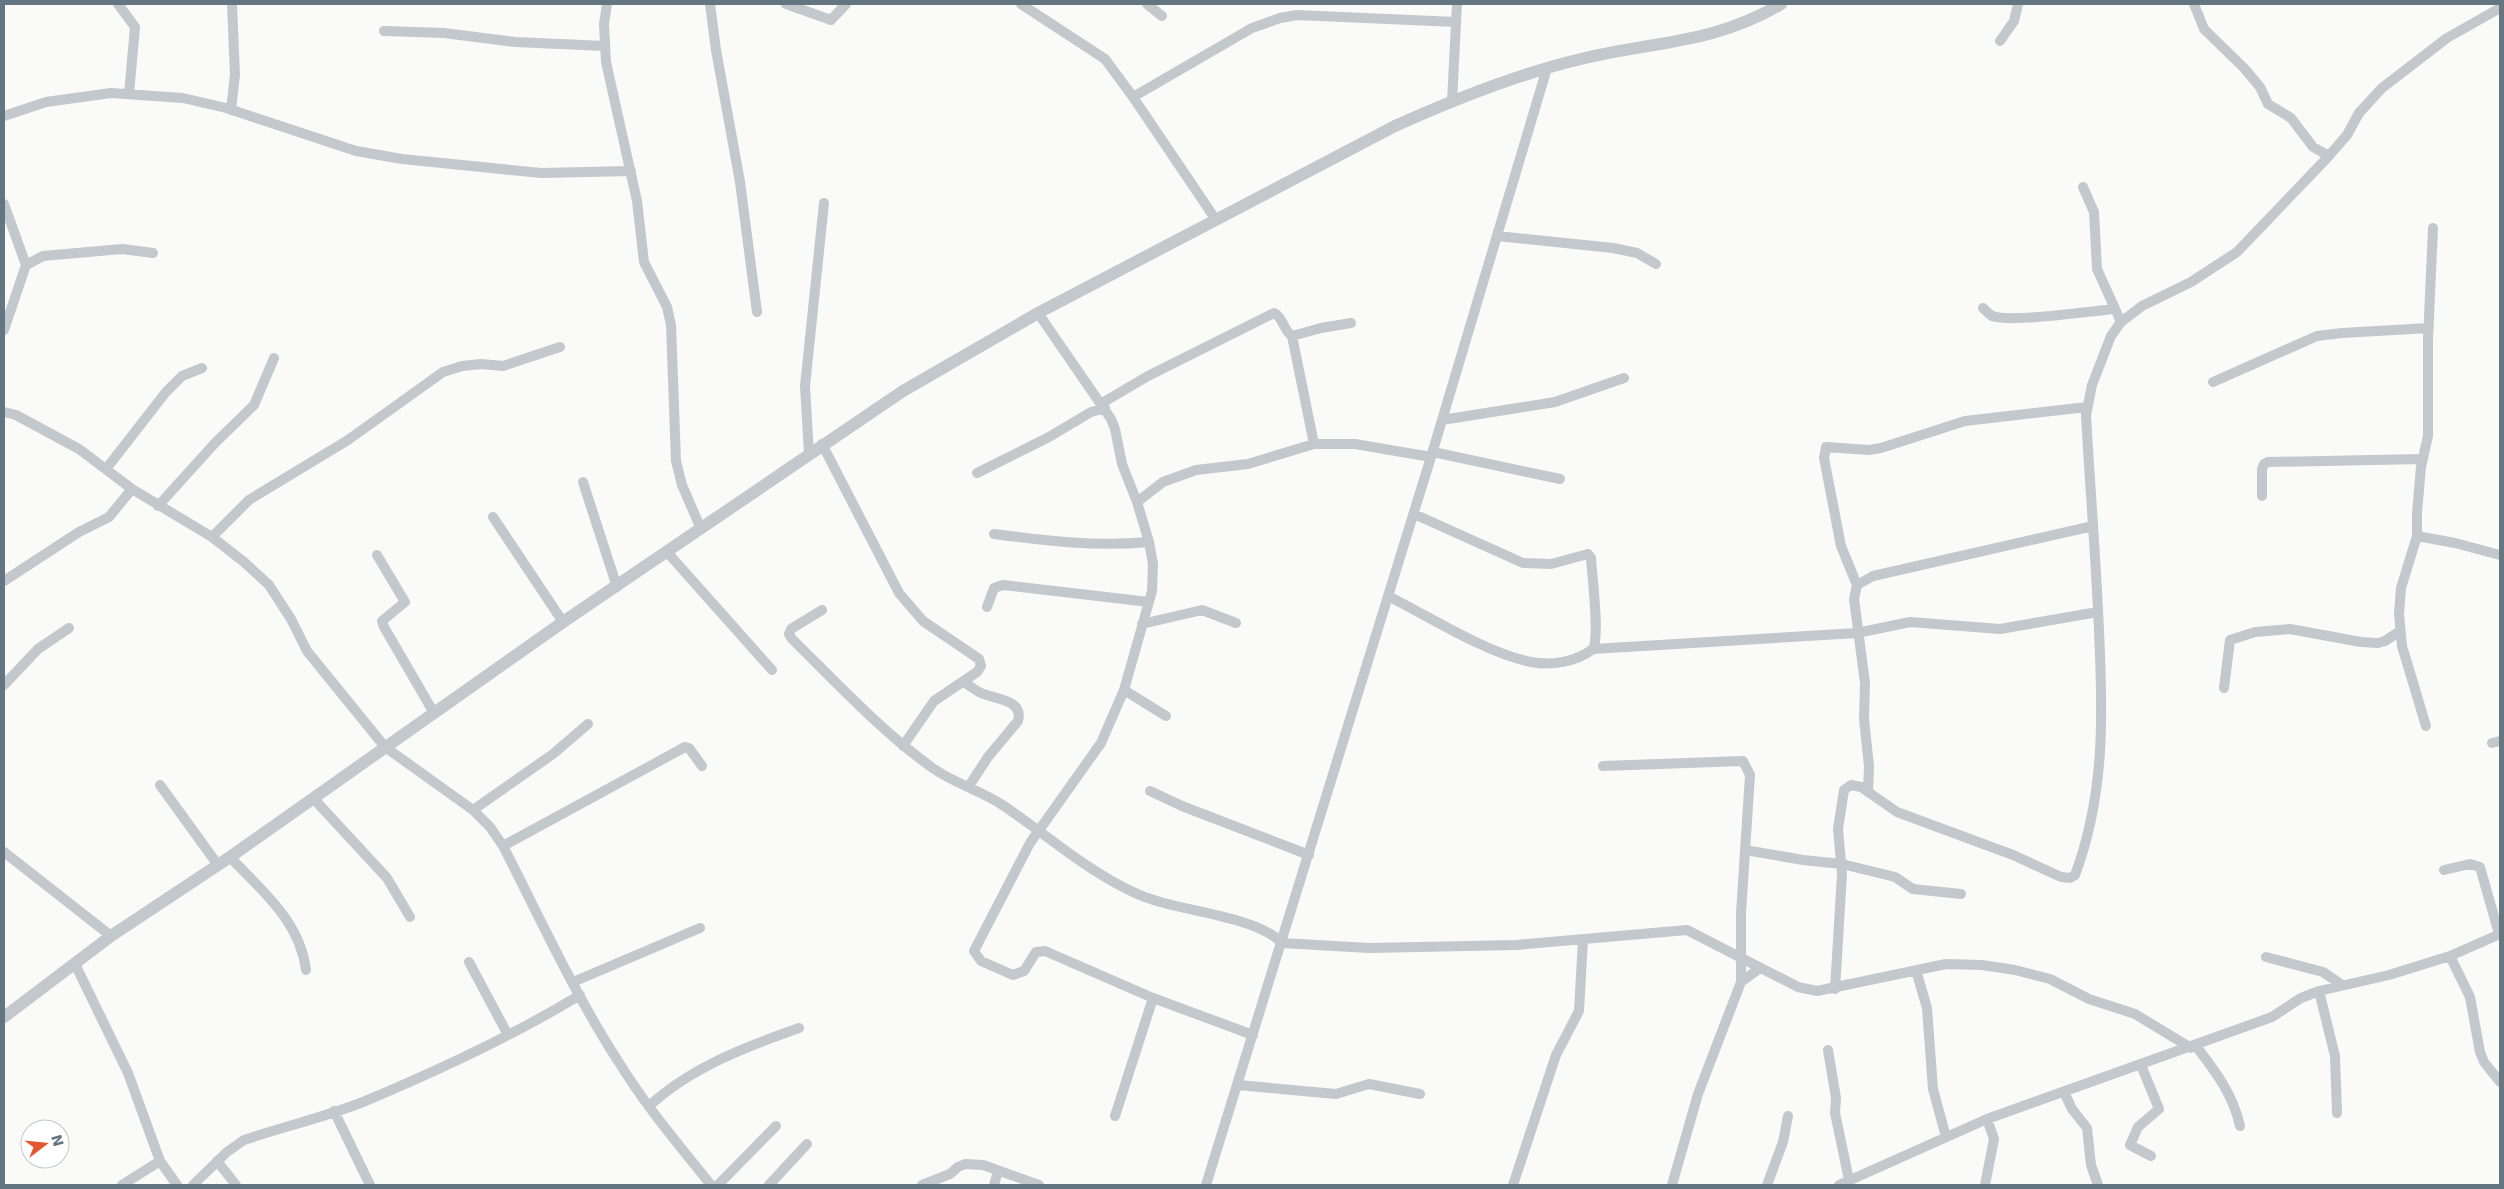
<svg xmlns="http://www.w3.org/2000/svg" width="2504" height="1189" viewBox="0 0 2504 1189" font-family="'DejaVu Sans',sans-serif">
<rect width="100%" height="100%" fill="#fafaf8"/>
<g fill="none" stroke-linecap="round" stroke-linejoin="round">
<path stroke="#c3c8cc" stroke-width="10" d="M118,4L135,27L129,94
M607,4L604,24L606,62L637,201L644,262L667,307L671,325L676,461L682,485L701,529
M710,4L716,50L740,182L757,312
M786,4L831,20L846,4
M1021,4L1105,59L1133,97L1216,220
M1147,4L1162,16
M2194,4L2204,29L2244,68L2260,87L2268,104L2291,118L2313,147L2329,156
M384,31L444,33L515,42L605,46
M2000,41L2014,21L2018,4
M1133,97L1252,28L1280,18L1297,15L1456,22
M1452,101L1457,4
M231,110L235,75L232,4
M4,116L46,102L111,93L183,98L226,108L356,151L402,159L541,173L631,171
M2083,187L2094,212L2097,269L2121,322
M4,204L26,265L4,330
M1497,236L1613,248L1637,253L1656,264
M26,265L43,256L122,249L153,253
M1983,308C1986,311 1989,314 1992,316C2012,323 2090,311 2114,309
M1038,313L1111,419L1115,429L1122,464L1137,502L1149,542L1153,564L1152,591L1124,690L1101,743L1030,843L974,951L981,961L1013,975L1024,971L1036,952L1045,951L1153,998L1253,1035
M1292,336L1321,328L1351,323
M2213,382L2317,336L2342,333L2429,328
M1102,403L1148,376L1274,313C1284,318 1283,330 1292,336L1314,444
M4,412L16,415L79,449L132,489L212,537L244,562L269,585L291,619L307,651L385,747L473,810L490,827L503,846C540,918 574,993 618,1061C645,1105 679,1145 711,1185
M1442,420L1555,402L1624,378
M822,444L899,593L923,621L979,659L981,666L977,672L934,701L903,746
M1433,452L1560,479
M809,454L805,386L824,203
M106,469L166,392L182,376L202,368
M977,473L1049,437L1091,412L1105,408
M583,482L617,587
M2262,496V469L2264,464L2268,462L2423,459
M1137,502L1163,482L1196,470L1248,464L1314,444H1355L1431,457
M158,506L215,443L254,405L274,358
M1414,514L1523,563L1551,564L1588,554L1591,558C1592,576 1600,636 1593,649
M493,517L563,622
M994,534C1047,541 1096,547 1149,542
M2417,536L2455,543L2500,555
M212,537L249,500L348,440L443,372L462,366L481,364L503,366L560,347
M667,552L772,670
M377,555L405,602L382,621L384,627L434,713
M4,581L79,532L109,517L132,489
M1857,585L1841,546L1824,458L1826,447L1869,450L1881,448L1965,421L2087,407
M1388,596C1428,616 1488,654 1531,662C1551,666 1576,662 1593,649L1857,633L1910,622L2000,629L2098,612
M987,607L994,588L1003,585L1149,602
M822,610L791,629L789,634L792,639C838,684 882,732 934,769C956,784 982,791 1004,806C1047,835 1086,870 1133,892C1173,912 1254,914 1282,943L1369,948L1516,945L1687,930L1798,987L1817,991L1946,964L1982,965L2015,970L2050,979L2089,999L2135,1014L2191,1048
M1142,624L1202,610L1236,623
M964,682C970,686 975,690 981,693C994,699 1024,699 1018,721L988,757L969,786
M4,685L38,649L69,628
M2224,688L2230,640L2255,632L2290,629L2361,642L2378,643L2385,641L2400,631
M1124,690L1166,716
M2426,726L2402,646L2399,614L2401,588L2417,536V513L2421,467L2428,436V339L2433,228
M2492,743L2500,741
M1603,766L1743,761L1750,775L1741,913V982L1698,1094L1672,1185
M160,785L218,865
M1150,791L1182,806L1309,855
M1868,792L1869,766L1864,719L1865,683L1854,599L1857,585L1873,576L2093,526
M313,798L387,878L410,917
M473,810L553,754L588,724
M503,846L685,747L689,748L702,766
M1745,850L1803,860L1842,864L1895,877L1913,889L1961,894
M4,852L111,936
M230,857C262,891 300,921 306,970
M2444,870L2470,864L2480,867L2499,934
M2450,956L2470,997L2480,1052L2484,1062L2500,1082
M2266,957L2323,972L2342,985
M469,962L508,1035
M75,964L128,1073L160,1161L177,1185
M1916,970L1927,1008L1933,1089L1946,1137
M573,982L700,928
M1741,982L1760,968
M1835,989L1842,874L1838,829L1844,790L1851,785L1861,787L1897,812L2013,855L2061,877L2070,878L2075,875C2105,795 2103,715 2099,631C2096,559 2090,487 2086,415L2092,385L2111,336L2121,322L2142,306L2191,282L2237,252L2327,158L2347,135L2359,113L2382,88L2447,38L2500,8
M2319,991L2335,1056L2337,1113
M2196,1046C2215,1071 2233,1094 2240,1126
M1828,1050L1836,1098L1835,1113L1849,1180
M2141,1065L2159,1109L2138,1127L2130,1145L2151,1156
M1238,1085L1336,1094L1369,1084L1420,1094
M2064,1092L2072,1109L2087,1128L2091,1165L2098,1185
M649,1106C692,1067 745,1047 799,1028
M334,1111L370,1185
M1115,1116L1153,998
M217,1161L236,1185
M122,1185L160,1161
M193,1185L227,1152L244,1140C283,1127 325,1117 363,1102C437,1071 511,1037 580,995
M718,1185L776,1126
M769,1185L807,1144
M922,1185L950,1174L958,1167L965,1164L983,1165L1039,1185
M994,1185L998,1171
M1206,1185L1431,457L1547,68
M1513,1185L1556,1055L1579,1011L1583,939
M1767,1185L1783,1142L1788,1116
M1839,1185L1987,1119L2272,1017L2301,998L2319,991L2389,975L2450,956L2500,934
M1985,1185L1994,1139L1987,1119"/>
<path stroke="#c3c8cc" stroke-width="12" d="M4,1017L111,936L230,857L563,622L903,391L1038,313L1395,126C1455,99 1517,74 1581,59C1654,41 1714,44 1781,4"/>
</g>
<rect width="2504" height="1189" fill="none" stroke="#657683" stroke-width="10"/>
<g transform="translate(45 1144) rotate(74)"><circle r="24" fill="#ffffff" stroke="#c1c8cd"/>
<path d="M0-4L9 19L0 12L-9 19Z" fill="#e4572e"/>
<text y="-8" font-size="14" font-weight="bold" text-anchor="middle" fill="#657683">N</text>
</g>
</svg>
